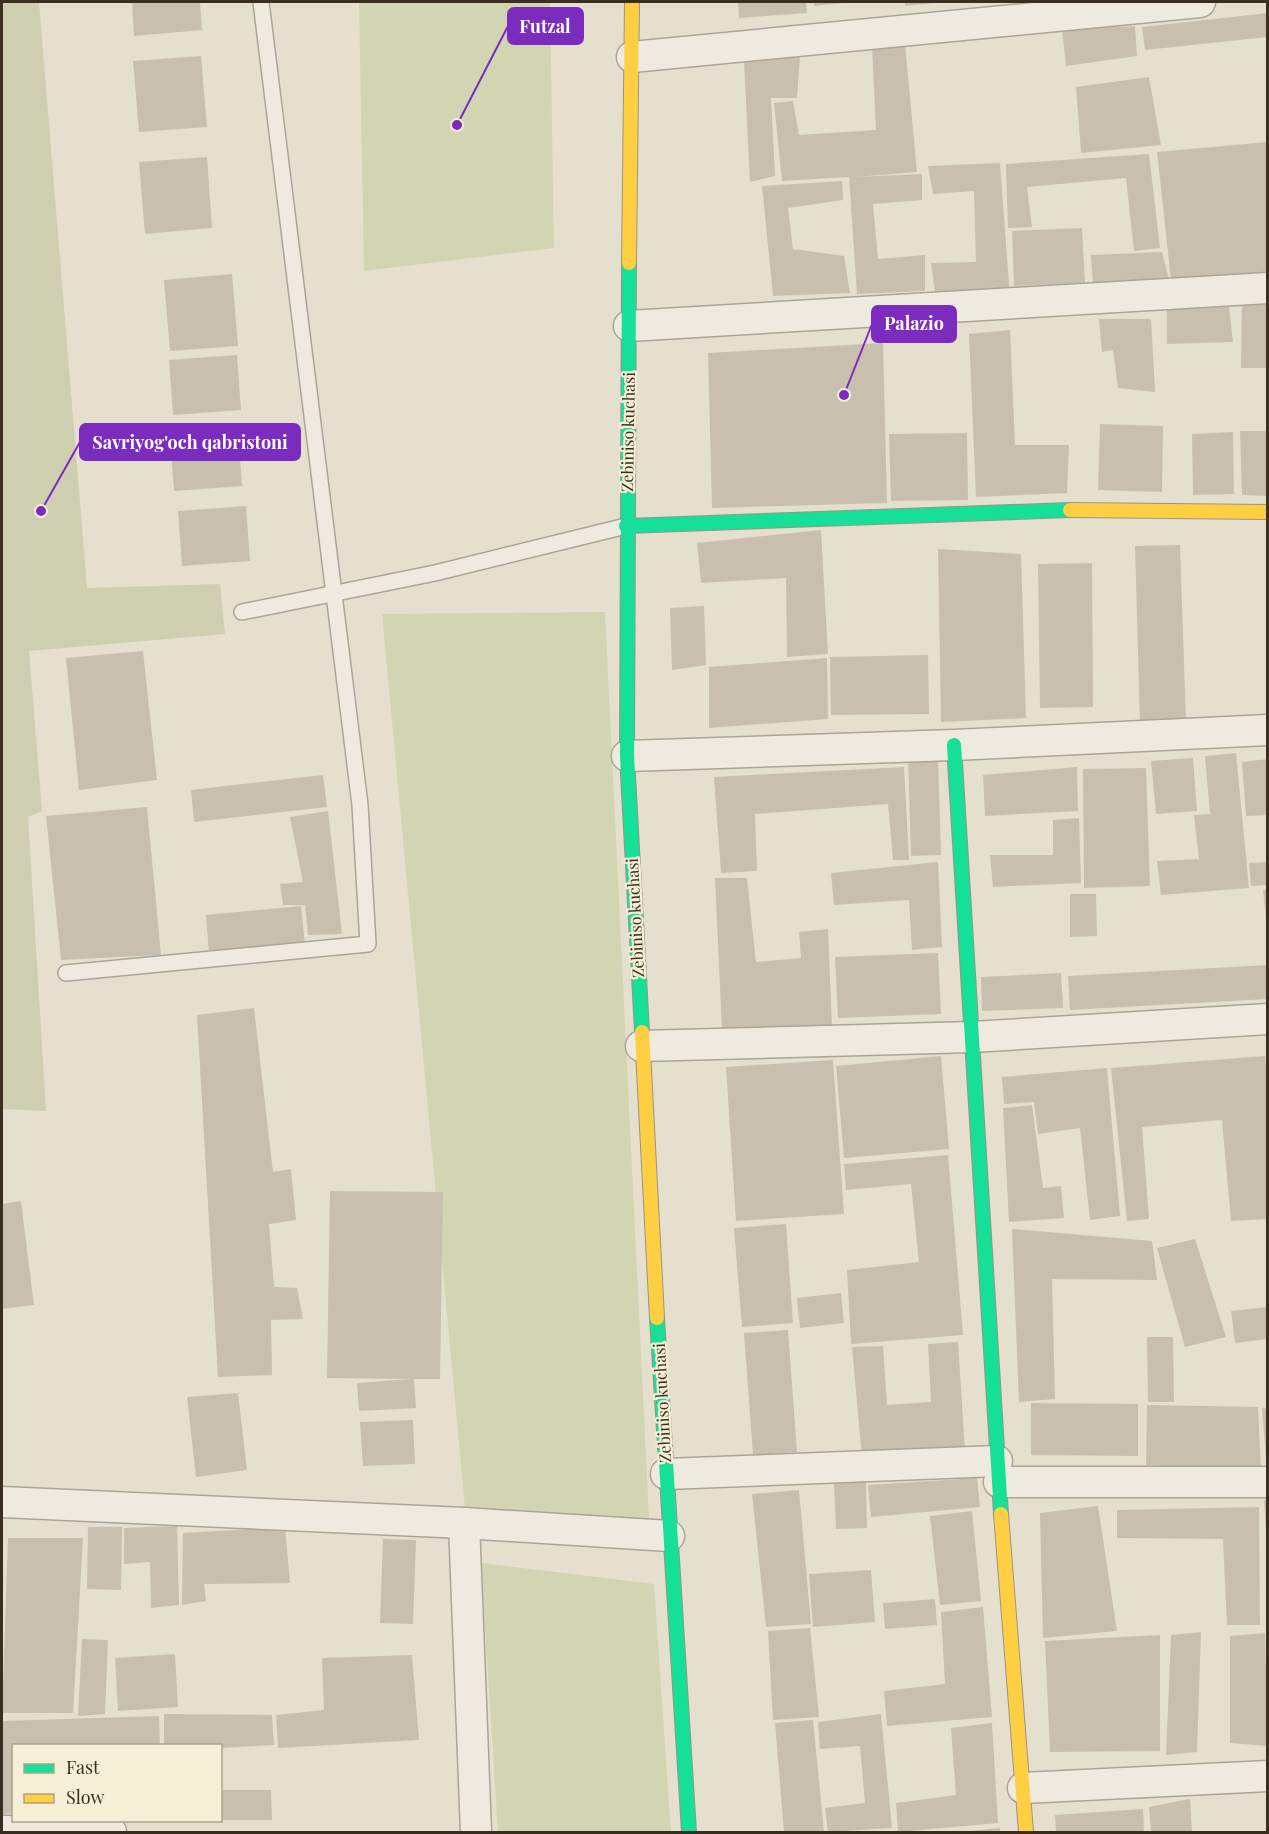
<svg xmlns="http://www.w3.org/2000/svg" width="1269" height="1834" font-family="'Playfair Display',serif">
<style>
.green{fill:#d2d5b1}
.cemetery{fill:#cdcfb0}
.building{fill:#c9bfaf}
.lines{fill:none;stroke-linecap:round;stroke-linejoin:round}
.lane-casing{stroke:#aaa597;stroke-width:18}
.street-casing{stroke:#aaa597;stroke-width:33}
.fast-casing{stroke:#9a9487;stroke-width:16}
.slow-casing{stroke:#9a9487;stroke-width:16}
.lane{stroke:#eeeae0;stroke-width:15}
.street{stroke:#eeeae0;stroke-width:30}
.fast{stroke:#16e098;stroke-width:14}
.slow{stroke:#ffcf43;stroke-width:14}
.labels{text-anchor:middle;stroke-width:4.5;stroke-linejoin:round;paint-order:stroke}
.street-label{font-size:16px;fill:#392e1f;stroke:#f5efd5}
.leader{fill:none;stroke:#7b2cbf;stroke-width:2}
.callout-dot{fill:#7b2cbf;stroke:#f5efd5;stroke-width:2}
.callout{fill:#7b2cbf;stroke:#7b2cbf;stroke-width:2}
.callout-label{font-size:18px;text-anchor:middle;font-weight:bold;fill:#fff}
</style>
<rect width="100%" height="100%" fill="#e5e0ce"/>
<g class="green">
<path d="M359,2H550L554,248L364,271Z"/>
<path d="M605,612L649,1518L483,1512L465,1508L382,614Z"/>
<path d="M481,1563L654,1584L671,1832H498Z"/>
</g>
<path class="cemetery" d="M2,2H39L87,588L220,584L225,634L29,651L42,811L28,817L46,1111L2,1109Z"/>
<g class="building">
<path d="M132,2H200L202,30L134,36Z"/>
<path d="M738,2H806L807,13L739,18Z"/>
<path d="M814,2H843V3L814,6Z"/>
<path d="M905,2H935V3L905,6Z"/>
<path d="M1268,13V37L1145,50L1142,27Z"/>
<path d="M1135,26L1137,56L1066,66L1062,30Z"/>
<path d="M905,44L917,172L855,177L922,174V200L873,204L878,259L925,255V291L857,294L849,177L782,181L774,103L793,101L799,135L876,130L872,47Z"/>
<path d="M201,56L207,127L139,132L133,61Z"/>
<path d="M800,57L797,98H771L775,176L750,182L744,62Z"/>
<path d="M1149,77L1161,145L1081,153L1076,87Z"/>
<path d="M1268,142V273L1171,280L1157,152Z"/>
<path d="M1149,154L1160,248L1134,251L1126,178L1027,187L1032,227L1008,228L1006,164Z"/>
<path d="M207,157L212,228L145,234L139,162Z"/>
<path d="M1000,163L1010,297L936,299L931,263L976,262L974,191L933,194L928,166Z"/>
<path d="M842,181L843,200L788,208L793,249L844,256L850,293L773,296L762,186Z"/>
<path d="M1082,228L1085,283L1014,286L1012,231Z"/>
<path d="M1162,252L1169,279L1093,285L1091,255Z"/>
<path d="M232,274L238,346L170,351L164,280Z"/>
<path d="M1268,298V368H1241L1242,299Z"/>
<path d="M1229,307L1233,342L1167,344V309Z"/>
<path d="M1099,319H1151L1155,392L1118,388L1113,350L1102,352Z"/>
<path d="M1010,330L1015,445H1069L1067,493L976,497L969,334Z"/>
<path d="M883,343L887,503L712,508L708,353Z"/>
<path d="M237,355L241,410L173,415L169,360Z"/>
<path d="M1100,424L1163,426L1162,492L1098,490Z"/>
<path d="M238,431L242,486L174,491L170,437Z"/>
<path d="M1240,431H1268V496L1242,495Z"/>
<path d="M1233,432L1234,494L1193,495L1192,434Z"/>
<path d="M967,433L968,500L891,501L889,434Z"/>
<path d="M246,506L250,561L182,566L178,511Z"/>
<path d="M821,530L828,654L787,657L786,578L701,583L697,543Z"/>
<path d="M1180,545L1186,723L1140,724L1135,546Z"/>
<path d="M938,549L1021,554L1026,718L941,722Z"/>
<path d="M1092,563L1093,707L1040,708L1038,564Z"/>
<path d="M704,606L706,665L672,670L670,608Z"/>
<path d="M143,651L157,780L79,790L66,658Z"/>
<path d="M928,655L929,714L831,715L830,657Z"/>
<path d="M827,658L828,719L709,728V667Z"/>
<path d="M1236,753L1249,888L1161,895L1157,861L1199,859L1194,815L1210,814L1205,756Z"/>
<path d="M938,757L941,855L911,856L908,758Z"/>
<path d="M1193,758L1197,811L1156,814L1151,761Z"/>
<path d="M1268,759V815L1246,816L1242,762Z"/>
<path d="M904,767L909,860H893L888,804L755,814L757,871L721,873L714,777Z"/>
<path d="M1077,767L1078,811L985,816L983,775Z"/>
<path d="M1146,768L1150,886L1084,888L1083,769Z"/>
<path d="M323,775L327,807L194,822L191,790Z"/>
<path d="M147,807L161,955L61,960L46,816Z"/>
<path d="M328,811L342,934L308,935L305,905H283L280,884L303,882L290,817Z"/>
<path d="M1079,818L1081,883L993,887L990,855H1053V820Z"/>
<path d="M938,862L942,947L912,950L909,900L834,905L831,873Z"/>
<path d="M1268,862V885L1251,886L1249,863Z"/>
<path d="M715,878H747L756,962L801,958L799,932L828,929L832,1026L722,1030Z"/>
<path d="M1268,889V920H1266L1263,890Z"/>
<path d="M1070,894H1096L1097,936L1070,937Z"/>
<path d="M301,906L305,945L209,954L206,915Z"/>
<path d="M938,953L941,1014L838,1018L835,957Z"/>
<path d="M1268,965V999L1070,1010L1068,976Z"/>
<path d="M1061,973L1063,1008L982,1011L981,977Z"/>
<path d="M254,1008L273,1172L291,1169L296,1220L269,1224L274,1287L297,1288L303,1319L271,1320L272,1375L218,1377L197,1015Z"/>
<path d="M941,1056L949,1149L844,1158L836,1066Z"/>
<path d="M1265,1056L1268,1081V1219L1231,1221L1222,1120L1142,1127L1149,1219L1127,1221L1111,1068Z"/>
<path d="M833,1060L844,1214L736,1221L726,1067Z"/>
<path d="M1107,1068L1120,1216L1090,1220L1080,1128L1038,1134L1034,1102L1004,1104L1002,1077Z"/>
<path d="M1032,1105L1043,1188L1061,1186L1064,1218L1009,1222L1003,1108Z"/>
<path d="M948,1155L963,1335L851,1344L847,1270L919,1262L911,1184L846,1190L844,1164Z"/>
<path d="M330,1191L443,1192L440,1379H414L416,1408L359,1411L357,1383L410,1379L327,1378Z"/>
<path d="M21,1201L34,1305L2,1309V1204Z"/>
<path d="M786,1224L793,1323L742,1327L734,1228Z"/>
<path d="M1012,1229L1152,1241L1157,1280L1052,1279L1055,1399L1019,1402Z"/>
<path d="M1195,1239L1226,1337L1185,1347L1157,1248Z"/>
<path d="M841,1293L844,1323L800,1328L797,1298Z"/>
<path d="M1268,1307V1339L1235,1343L1231,1311Z"/>
<path d="M788,1330L797,1452L753,1455L744,1333Z"/>
<path d="M1147,1337H1173L1174,1402H1148Z"/>
<path d="M958,1342L965,1451L862,1458L852,1347L883,1346L887,1405L931,1402L928,1344Z"/>
<path d="M238,1393L247,1470L196,1477L187,1397Z"/>
<path d="M1031,1403L1138,1404V1456L1031,1455Z"/>
<path d="M1147,1405L1258,1407L1261,1471L1146,1465Z"/>
<path d="M1262,1408L1268,1409V1459H1266Z"/>
<path d="M413,1420L415,1464L363,1466L360,1422Z"/>
<path d="M977,1478L980,1507L871,1517L868,1485Z"/>
<path d="M866,1482L867,1528L836,1529L834,1483Z"/>
<path d="M799,1490L811,1624L766,1627L752,1494Z"/>
<path d="M1264,1500H1268V1536H1266Z"/>
<path d="M1098,1506L1117,1631L1043,1638L1040,1513Z"/>
<path d="M1259,1507L1260,1625H1227L1223,1539L1117,1538V1510Z"/>
<path d="M972,1511L981,1601L940,1605L930,1516Z"/>
<path d="M177,1526L179,1605L151,1608L150,1562L124,1564V1528Z"/>
<path d="M88,1527H122L121,1590L87,1589Z"/>
<path d="M285,1527L290,1583L204,1584L206,1601L182,1605L183,1533Z"/>
<path d="M8,1538H83L73,1713H2Z"/>
<path d="M383,1539L416,1540L413,1624L380,1623Z"/>
<path d="M871,1570L875,1622L813,1627L809,1574Z"/>
<path d="M935,1599L937,1625L885,1629L883,1603Z"/>
<path d="M983,1607L992,1717L887,1726L884,1691L945,1684L941,1612Z"/>
<path d="M810,1628L819,1717L773,1720L768,1631Z"/>
<path d="M1201,1632L1197,1752L1166,1755L1171,1635Z"/>
<path d="M1265,1633L1268,1746L1230,1743V1636Z"/>
<path d="M1160,1635V1751L1050,1752L1045,1641Z"/>
<path d="M82,1639L108,1640L105,1714L78,1716Z"/>
<path d="M175,1654L178,1707L118,1711L115,1658Z"/>
<path d="M412,1655L419,1740L278,1748L276,1715L324,1710L322,1658Z"/>
<path d="M164,1714L272,1715L274,1745L220,1748V1746H164Z"/>
<path d="M881,1714L892,1828L828,1832L825,1808L865,1803L860,1746L820,1749L818,1722Z"/>
<path d="M159,1716L160,1746H14V1813L2,1814V1721Z"/>
<path d="M813,1720L824,1832H784L775,1723Z"/>
<path d="M992,1723L998,1823L898,1832L896,1803L956,1795L951,1728Z"/>
<path d="M220,1790H271L272,1820H220Z"/>
<path d="M1190,1799L1192,1832H1151L1149,1807Z"/>
<path d="M1143,1809L1144,1832H1056L1055,1815Z"/>
<path d="M1000,1828V1832H970V1831Z"/>
</g>
<g class="lines">
<defs>
<g id="lane">
<path d="M242,612L435,573L626,526"/>
<path d="M66,973L368,944L360,805L261,2"/>
</g>
<g id="street">
<path d="M632,57L1200,2"/>
<path d="M629,326L1268,288"/>
<path d="M627,756L954,745L1268,730"/>
<path d="M641,1046L972,1037L1268,1019"/>
<path d="M666,1474L997,1461"/>
<path d="M999,1482H1268"/>
<path d="M2,1502L464,1523L669,1536"/>
<path d="M464,1523L476,1832"/>
<path d="M1023,1788L1268,1776"/>
<path d="M2,1831L111,1832"/>
</g>
<g id="fast">
<path d="M629,263L627,756L642,1032"/>
<path d="M626,526L1070,510"/>
<path d="M954,745L1001,1514"/>
<path d="M657,1318L689,1832"/>
</g>
<g id="slow">
<path d="M629,263L632,2"/>
<path d="M1070,510L1268,512"/>
<path d="M642,1032L657,1318"/>
<path d="M1001,1514L1026,1832"/>
</g>
</defs>
<use href="#lane" class="lane-casing"/>
<use href="#street" class="street-casing"/>
<use href="#fast" class="fast-casing"/>
<use href="#slow" class="slow-casing"/>
<use href="#lane" class="lane"/>
<use href="#street" class="street"/>
<use href="#fast" class="fast"/>
<use href="#slow" class="slow"/>
</g>
<g class="labels">
<g class="street-label">
<text transform="translate(628 432) rotate(-89)" y="6">Zebiniso kuchasi</text>
<text transform="translate(635 918) rotate(-93)" y="6">Zebiniso kuchasi</text>
<text transform="translate(662 1403) rotate(-93)" y="6">Zebiniso kuchasi</text>
</g>
</g>
<path class="leader" d="M457 125L508 26M844 395L872 324M41 511L80 442"/>
<g class="callout-dot">
<circle cx="457" cy="125" r="6"/>
<circle cx="844" cy="395" r="6"/>
<circle cx="41" cy="511" r="6"/>
</g>
<g class="callout">
<rect x="508" y="8" width="75" height="36" rx="6"/>
<rect x="872" y="306" width="84" height="36" rx="6"/>
<rect x="80" y="424" width="220" height="36" rx="6"/>
</g>
<g class="callout-label">
<text x="545" y="33">Futzal</text>
<text x="914" y="330">Palazio</text>
<text x="190" y="449">Savriyog'och qabristoni</text>
</g>
<rect width="1269" height="1834" fill="none" stroke="#392e1f" stroke-width="6"/>
<rect x="12" y="1744" width="210" height="78" fill="#f5efd5" stroke="#aaa28c" stroke-width="1.5"/>
<rect x="24" y="1764" width="30" height="9" fill="#16e098" stroke="#aaa28c" stroke-width="1.5"/>
<text x="66" y="1774" font-size="18" fill="#392e1f">Fast</text>
<rect x="24" y="1794" width="30" height="9" fill="#ffcf43" stroke="#aaa28c" stroke-width="1.5"/>
<text x="66" y="1804" font-size="18" fill="#392e1f">Slow</text>
</svg>
